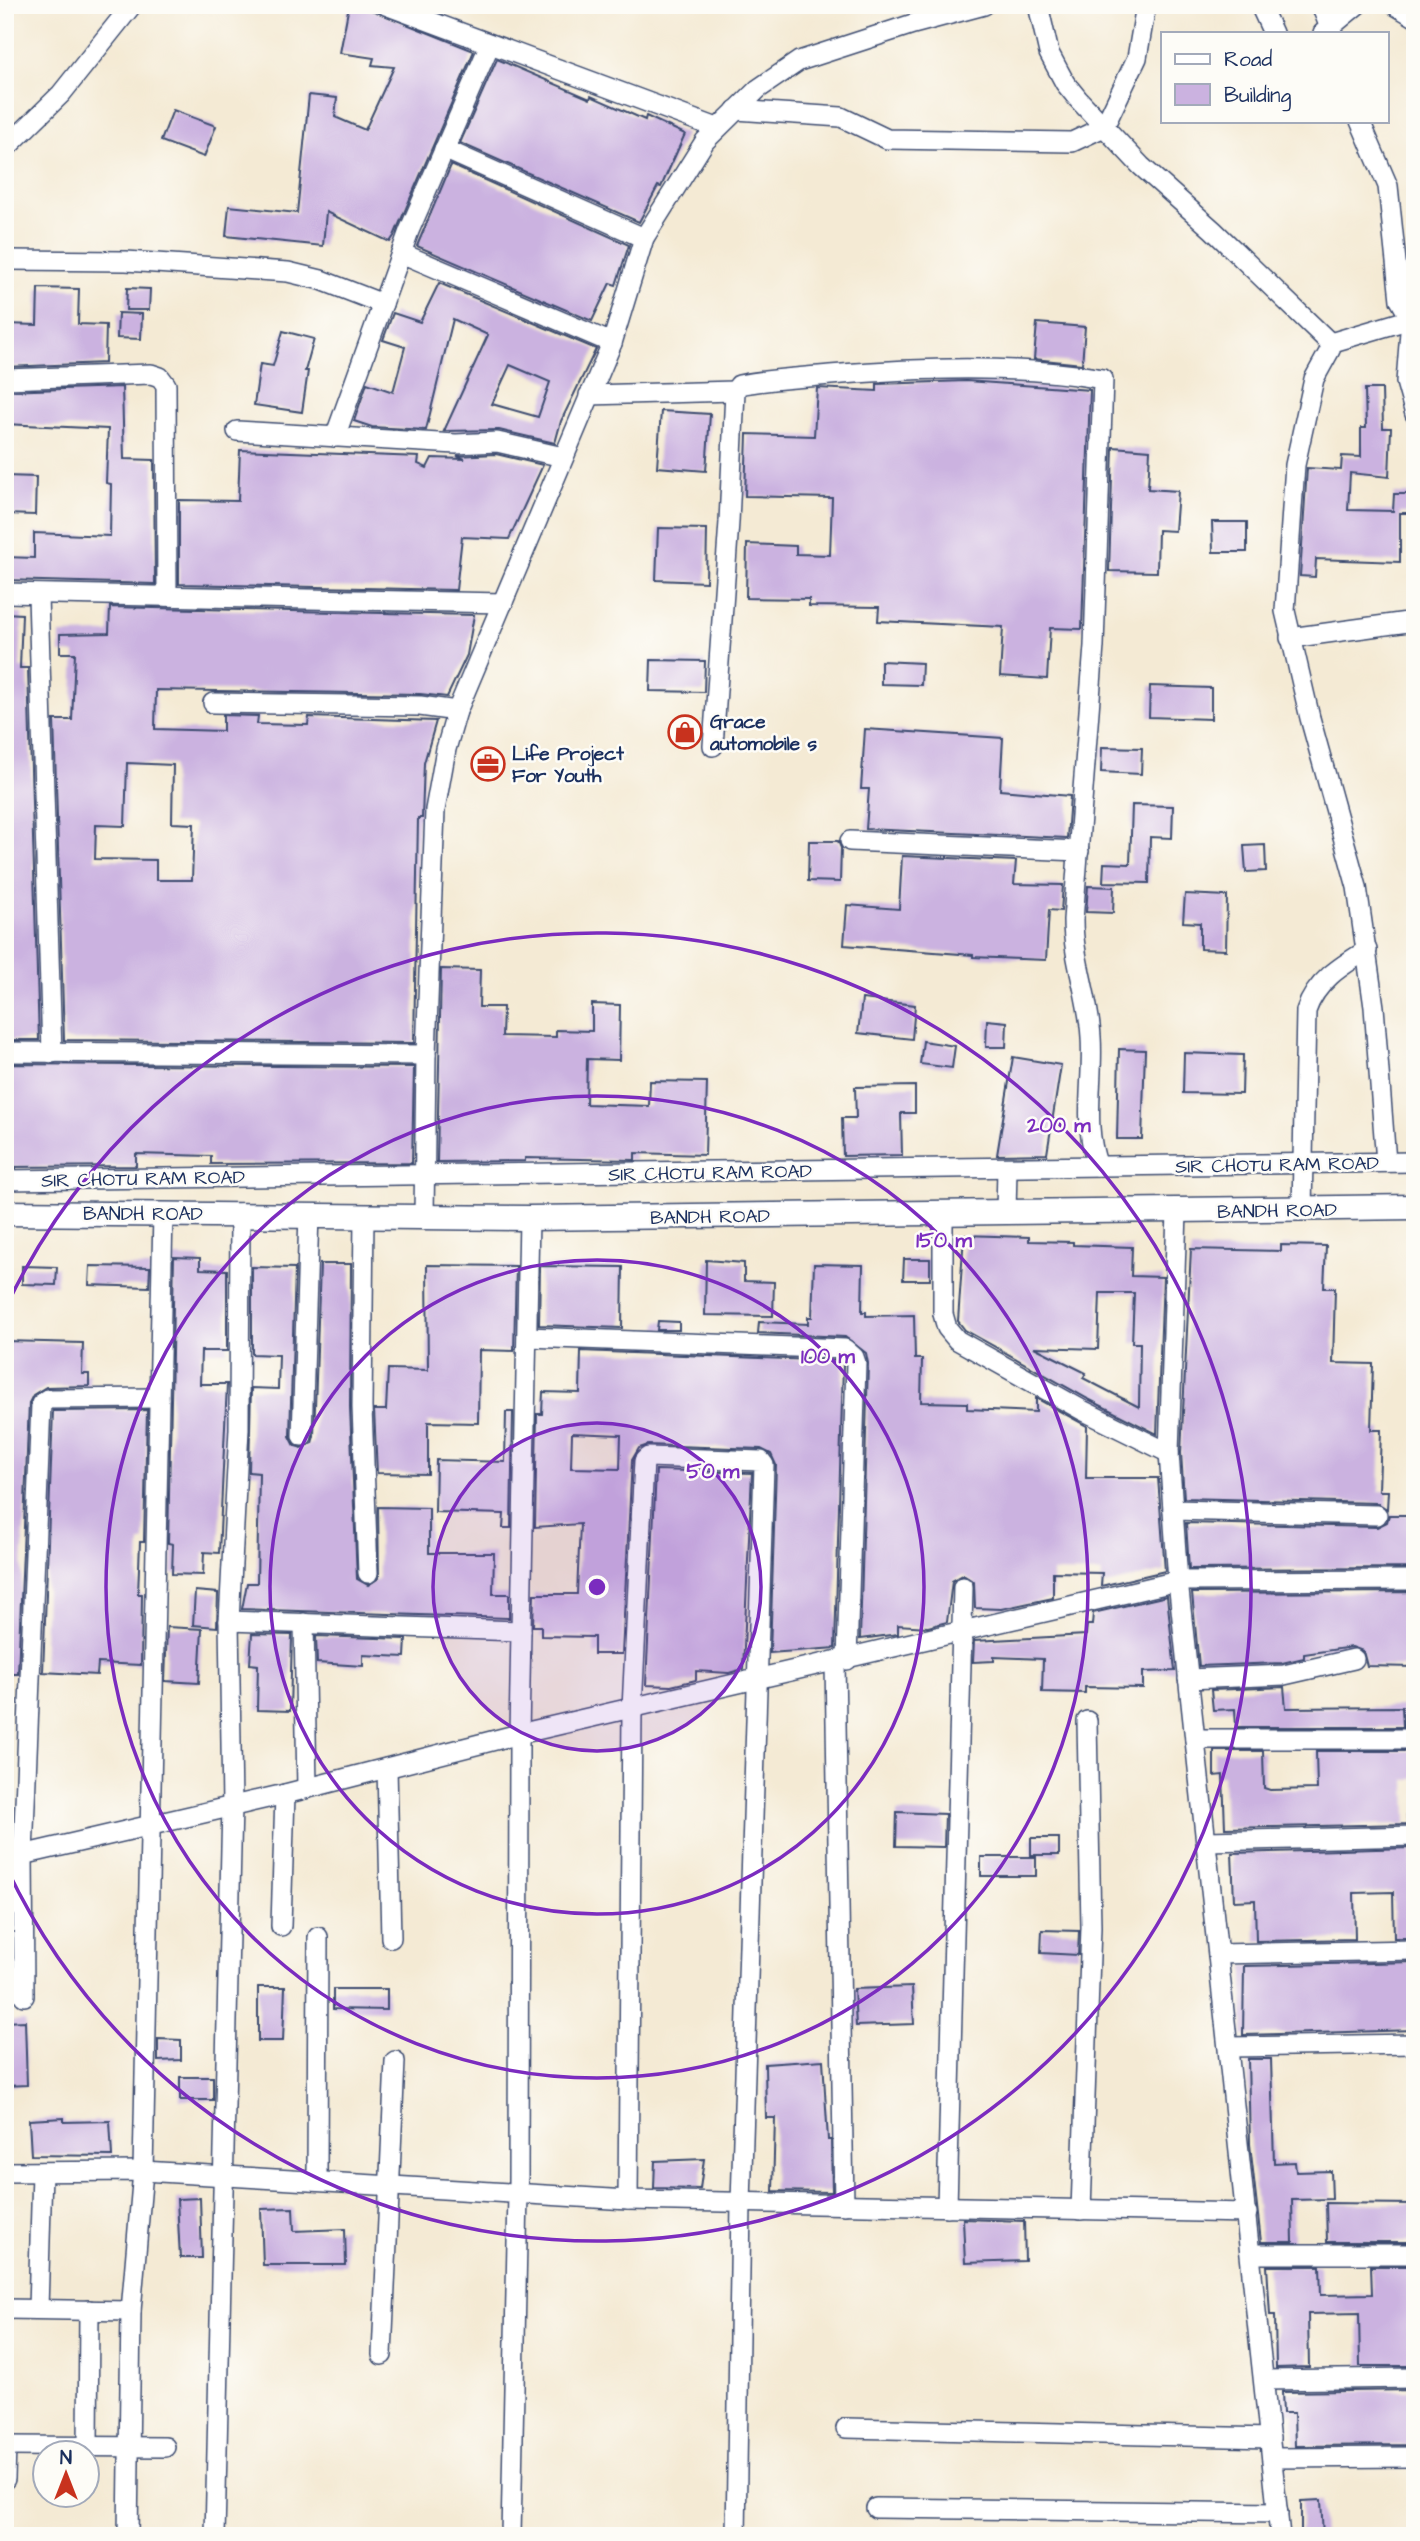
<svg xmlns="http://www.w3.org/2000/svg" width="1420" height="2541" font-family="'Architects Daughter',sans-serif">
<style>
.building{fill:#cbb2e0;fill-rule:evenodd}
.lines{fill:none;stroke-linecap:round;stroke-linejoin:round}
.minor-casing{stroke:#3c4b70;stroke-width:22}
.tertiary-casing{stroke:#3c4b70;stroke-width:27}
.minor{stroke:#fff;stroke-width:19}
.tertiary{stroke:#fff;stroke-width:24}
.ring{fill:none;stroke:#7b2cbf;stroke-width:3.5}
.labels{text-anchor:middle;stroke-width:5;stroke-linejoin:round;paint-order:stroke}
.poi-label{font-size:19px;font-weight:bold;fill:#1b2f5e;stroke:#fdfcf7;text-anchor:start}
.street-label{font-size:19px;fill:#1b2f5e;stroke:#fdfcf7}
.centre{fill:#7b2cbf;stroke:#fdfcf7;stroke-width:3.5}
.ring-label{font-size:21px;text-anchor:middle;font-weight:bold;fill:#7b2cbf;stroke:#fdfcf7;stroke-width:5;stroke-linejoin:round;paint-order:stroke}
</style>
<rect width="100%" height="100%" fill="#fdfcf7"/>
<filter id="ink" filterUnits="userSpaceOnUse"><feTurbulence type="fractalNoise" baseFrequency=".0143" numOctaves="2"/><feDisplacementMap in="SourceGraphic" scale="14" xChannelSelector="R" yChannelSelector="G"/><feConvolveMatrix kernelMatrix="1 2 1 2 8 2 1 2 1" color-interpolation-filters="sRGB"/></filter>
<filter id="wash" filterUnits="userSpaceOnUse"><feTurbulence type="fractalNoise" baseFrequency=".00686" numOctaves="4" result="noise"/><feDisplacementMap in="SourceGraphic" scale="28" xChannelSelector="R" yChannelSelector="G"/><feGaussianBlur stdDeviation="1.57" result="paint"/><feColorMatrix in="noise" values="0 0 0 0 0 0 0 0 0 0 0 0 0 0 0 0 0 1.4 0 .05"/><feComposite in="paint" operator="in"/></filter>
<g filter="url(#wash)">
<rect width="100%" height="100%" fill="#f4ead4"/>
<g id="blocks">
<g class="building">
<path d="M349,5H359L474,51L394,236L390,242L326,212L323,246L226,236L229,206L297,213L309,95L337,98L335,117L365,130L394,67L372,65L374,58L340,53Z"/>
<path d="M497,59L590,99L591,96L645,120L646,116L685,134L661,187L658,186L639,222L460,143Z"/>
<path d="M173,110L216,126L204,157L161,141Z"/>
<path d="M451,165L629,245L616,285L610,283L592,321L417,246Z"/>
<path d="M439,283L596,349L561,421L555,443L499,430L444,431L488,335L453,319L426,430L372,427L354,421L367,383L393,392L405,347L383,340L393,313L420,322ZM510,365L550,382L538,417L492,404Z"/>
<path d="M38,288L79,289L78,324L106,325L105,363L5,367V324L37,325Z"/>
<path d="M127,288L150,289L149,310H126Z"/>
<path d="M118,313L142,314L141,339L117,338Z"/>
<path d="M1037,323L1085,327L1082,364L1034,359Z"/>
<path d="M283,331L314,339L305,371H308L302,412L254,405L260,364L273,366Z"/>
<path d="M966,381L1090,390L1082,629L1050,628L1047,679L1000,676L1003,627L878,621L879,607L809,606V599L746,598L747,544L796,546V554L830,555L832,498L745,496L747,434L814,436L817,388L877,391V384Z"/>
<path d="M122,387L124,459L154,460L155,584L5,580V557L34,558V533L110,536L111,484L106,483L108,429L5,424V391Z"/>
<path d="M1365,389H1382L1383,428H1391L1389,477L1350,473L1348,510L1393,511L1394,494H1415V513H1400V562L1316,559L1315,577L1300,576L1307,468L1341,470L1342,456L1361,457V428H1366Z"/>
<path d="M661,411L710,414L706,471L657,467Z"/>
<path d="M1113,447L1150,450L1148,489L1178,491L1175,531L1158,530L1157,572L1109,571Z"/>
<path d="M240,450L419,457L418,464L427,468L432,458L465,459L457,456L496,454L543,465L509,539L462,537L456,590L179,584V500L238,501Z"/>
<path d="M5,476L36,477L35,515L5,514Z"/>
<path d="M1212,522H1247V552H1213Z"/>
<path d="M658,528L707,529L706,582L656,580Z"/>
<path d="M110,607L474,615L467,655L447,697L420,694L156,690L155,729L223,731V715L258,716L257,724L308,725L309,717L436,721L424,763L422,818H418L414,1043L64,1040L54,720H72L75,653H60V634L109,633ZM127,763L173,765L172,823L194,824L192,880H156V860L95,859L96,825L125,826Z"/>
<path d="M5,613L22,614L20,668H28L39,1040H5Z"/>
<path d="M651,660L705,661L704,692L650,691Z"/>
<path d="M881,661L922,663L921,685L881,684Z"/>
<path d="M1150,686L1211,688V719L1149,717Z"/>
<path d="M865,729L1003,738L1000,790L1070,796L1067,838L866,829L869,789H861Z"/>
<path d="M1102,747L1142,748L1141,774L1101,772Z"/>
<path d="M1132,805L1173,806L1172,838L1150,837L1149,883L1103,882L1104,863L1130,864Z"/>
<path d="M809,841H838L841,848L840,882L808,881Z"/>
<path d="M1265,845L1266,871L1246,872L1244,846Z"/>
<path d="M902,856L1016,861L1014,884L1063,885L1061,911L1049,910L1046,960L973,957V955L844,945L847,905L899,909Z"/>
<path d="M1088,886L1114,887L1113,913L1086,912Z"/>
<path d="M1185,894L1227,896L1226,950L1200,949V923L1183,922Z"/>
<path d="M441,969L480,970L479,1007H503L502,1036L556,1037V1030L592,1031V1004L620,1005L619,1060L587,1059L586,1104L649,1106L650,1081L707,1082L705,1155L635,1153V1160L525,1158V1161L437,1162Z"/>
<path d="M862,999L915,1005L912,1039L858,1033Z"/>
<path d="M987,1020L1007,1022L1006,1047H986Z"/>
<path d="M923,1041L955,1046L952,1068L920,1064Z"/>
<path d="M1119,1049L1145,1050L1142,1139H1117Z"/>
<path d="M1184,1053L1243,1055L1242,1094L1183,1093Z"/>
<path d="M1013,1057L1061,1065L1047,1154L997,1155Z"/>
<path d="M5,1064L414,1067L412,1163L211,1164V1156L136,1154V1166L5,1167Z"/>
<path d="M915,1086V1113H901L902,1155L843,1156L842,1118H856L855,1087Z"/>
<path d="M964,1235L1029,1237V1241L1073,1242V1245L1132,1247L1131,1276L1163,1277L1157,1434L1088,1399L965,1330L958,1321ZM1100,1293H1134L1132,1343H1140L1139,1407L1083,1378L1086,1373L1034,1347L1098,1349Z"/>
<path d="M1281,1245L1326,1246L1324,1288H1335L1333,1363L1373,1364L1371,1430H1381L1379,1491H1388L1387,1509L1377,1503L1184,1498L1181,1453L1191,1249L1281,1251Z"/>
<path d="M174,1257L200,1258V1269L227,1270V1351H201L200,1384H227L219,1553L204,1552L203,1575L172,1574L173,1544L168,1543Z"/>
<path d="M904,1259H930V1280H903Z"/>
<path d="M706,1260L744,1263V1281L774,1282L773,1316L705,1315Z"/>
<path d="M320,1264H351L350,1407L357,1579L368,1585L379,1578L378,1507L429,1508V1553H494L493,1594H509V1618L242,1609L247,1583H257L259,1473L249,1472L251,1388L278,1389L279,1355L252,1354V1267L295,1268L290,1436L295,1446L302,1448L312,1443L314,1436Z"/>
<path d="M814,1264L863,1265L862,1312H866V1316L914,1315L915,1359H922L921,1402L967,1403V1409L1036,1412V1398L1087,1426L1086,1478H1158L1165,1571L1101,1586L1102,1573L1053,1572V1598L1001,1609L975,1608L974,1582L963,1575L952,1581L947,1622L928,1627L898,1625V1634L860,1639L868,1363L866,1353L845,1337L758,1333L759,1322L808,1324V1317H812Z"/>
<path d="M427,1265L516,1266L514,1351L479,1350L478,1423L428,1422V1474L377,1473L374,1410H386L388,1369L428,1370Z"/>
<path d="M22,1266L57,1267L56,1285L22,1284Z"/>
<path d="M90,1266L150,1267L149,1287L89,1285Z"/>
<path d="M540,1266L623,1267L622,1328L539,1325Z"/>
<path d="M658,1321L679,1322V1330H657Z"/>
<path d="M5,1341L83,1343L82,1374H89V1386L46,1387L33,1395L29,1403L18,1674H5Z"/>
<path d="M581,1351L840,1361L843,1364L835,1648L770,1653L776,1465L771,1454L761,1449L648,1445L639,1448L632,1460L622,1654H594V1637L541,1636V1626H533L534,1594H577L580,1524L535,1527L537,1414H542L543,1392L580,1393ZM572,1433L621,1435L620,1469L571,1468Z"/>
<path d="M147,1410L144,1542H140L138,1594H142L141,1665L98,1663L97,1675L43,1672L53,1411Z"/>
<path d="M506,1412H513L511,1528H503L504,1514L435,1512L436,1460L505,1462Z"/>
<path d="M656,1470L752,1473L743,1669L729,1673L696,1671V1680L671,1686L646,1685Z"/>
<path d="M1389,1515H1413L1409,1568L1189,1569L1186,1523L1377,1527L1387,1522Z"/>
<path d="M195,1591L218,1593L217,1627L193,1625Z"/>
<path d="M1415,1592V1667L1367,1666L1363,1651L1352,1647L1304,1654V1658L1282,1663L1199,1666L1192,1593Z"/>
<path d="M1167,1596L1175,1671L1143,1672V1688L1085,1687V1693L1042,1692L1043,1659L994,1657V1661L973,1662L974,1641L1086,1635L1087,1625H1092L1093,1613Z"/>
<path d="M167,1627L202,1629L199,1683L165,1681Z"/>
<path d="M252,1634L292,1635L290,1711L257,1710L258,1665L250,1664Z"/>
<path d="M316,1636L406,1639L405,1657L363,1655V1666L317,1663Z"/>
<path d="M1284,1687L1286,1708L1402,1707L1403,1727H1236L1235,1709L1213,1710L1211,1690Z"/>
<path d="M1214,1751H1263L1264,1788L1270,1790L1317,1789L1316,1751H1415V1777L1406,1780L1407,1824L1225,1828L1223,1775L1214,1776Z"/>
<path d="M897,1812L945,1814L944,1847L896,1846Z"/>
<rect x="1031" y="1838" width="28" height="17"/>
<path d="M1411,1848L1415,1938H1394L1393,1892L1354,1893L1355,1939L1256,1941L1255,1900L1234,1901L1232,1853Z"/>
<rect x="981" y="1857" width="55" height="19"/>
<path d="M1042,1930L1079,1931L1078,1955L1041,1953Z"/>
<path d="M1415,1962V2030L1243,2035L1244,1966Z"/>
<path d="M258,1987H285L283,2041H258Z"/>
<path d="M912,1987L914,2024L856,2026L854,1989Z"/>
<path d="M333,1989H387V2010L333,2009Z"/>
<path d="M25,2021L27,2085L5,2086V2022Z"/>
<path d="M158,2039L181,2040V2060L158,2061Z"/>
<path d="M1248,2059H1271L1274,2163L1295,2162L1296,2172L1331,2171L1332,2199L1292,2200L1293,2242H1261L1250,2144Z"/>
<path d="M823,2060L828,2140H831L832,2192L773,2191L775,2118H766L765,2064Z"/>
<rect x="180" y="2077" width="33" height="23"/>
<path d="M64,2118V2122L110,2121L112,2156L31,2155L29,2120Z"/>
<path d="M704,2159L700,2189L654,2188L655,2161Z"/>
<path d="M200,2198L202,2258H180L177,2199Z"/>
<path d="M1326,2203L1415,2204V2242H1327Z"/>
<path d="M293,2208L294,2231L345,2229L346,2265H263L261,2209Z"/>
<path d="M963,2219L1024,2221L1025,2261L965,2263Z"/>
<path d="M1267,2266H1320L1321,2295L1372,2294L1371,2266H1415V2366H1360L1359,2313L1308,2314L1309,2367L1276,2368L1275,2315H1270Z"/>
<path d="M1415,2390V2445L1295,2446L1294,2413H1283L1282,2392Z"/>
<path d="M1321,2500L1323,2536H1301V2501Z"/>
</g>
</g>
</g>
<g filter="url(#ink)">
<use href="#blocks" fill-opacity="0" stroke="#3c4b70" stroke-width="2"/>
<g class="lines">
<defs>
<g id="minor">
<path d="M386,5L717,128"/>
<path d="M1038,5L1049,53L1065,83L1078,99L1141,166L1213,230L1330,343"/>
<path d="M1260,5L1273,33"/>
<path d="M1321,5L1332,33"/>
<path d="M1395,5L1415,17"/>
<path d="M1323,33L1357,5"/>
<path d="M736,110L841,117L887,139L1072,142L1104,127L1137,58L1146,5"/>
<path d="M1360,121L1388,186L1400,300L1411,319L1406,382L1415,414"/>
<path d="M5,149L61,94L132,5"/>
<path d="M444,149L644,238"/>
<path d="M401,253L612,343"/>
<path d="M5,260L126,261L288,272L321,280L383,304"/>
<path d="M1330,343V350L1314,379L1295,465L1285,611L1310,718L1357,887L1374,1007L1386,1162"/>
<path d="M1330,343L1411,319"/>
<path d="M5,379L151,374L160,377L166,385L167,596"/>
<path d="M589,395L735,391"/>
<path d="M237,431L456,444L497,442L563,457"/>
<path d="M335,437L409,231L490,44"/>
<path d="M5,593L503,603"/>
<path d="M38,596L52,1053"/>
<path d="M1290,638L1415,621"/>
<path d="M213,703L420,706L457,711"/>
<path d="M713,746L729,522L735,391L739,385C768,379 800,378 830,375C917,368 1016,364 1103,379L1094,646L1073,920C1073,960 1089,997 1091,1037C1094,1081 1082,1124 1098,1166"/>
<path d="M850,841L1079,851"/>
<path d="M5,1052L426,1055"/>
<path d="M5,1180L1415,1162"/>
<path d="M1302,1209L1306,1011C1316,981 1341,966 1367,950"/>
<path d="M1177,1212L1169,1453L1178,1581L1280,2536"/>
<path d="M1006,1213L1007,1168"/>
<path d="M943,1214V1314L947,1328L957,1340L1082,1410L1169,1453"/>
<path d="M364,1215L362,1407L368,1573"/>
<path d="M424,1216L426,1055L435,810L446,749L457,711L612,343L644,238L705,141L758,89L799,61L913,24L984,5"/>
<path d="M528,1337L845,1349L854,1357L856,1363L847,1660"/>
<path d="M302,1436L309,1214"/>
<path d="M1173,1510L1377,1515"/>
<path d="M229,1621L521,1631"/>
<path d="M304,1623L307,1788"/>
<path d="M835,1663L844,2205"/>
<path d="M1188,1679L1284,1675L1354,1659"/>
<path d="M1195,1739H1415"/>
<path d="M387,1768L391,1938"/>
<path d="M1207,1841L1415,1836"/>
<path d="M5,1859L285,1794L519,1734L1178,1581L1415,1580"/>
<path d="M281,1926L285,1794"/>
<path d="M1219,1954L1415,1950"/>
<path d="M24,1996L23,1854L41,1404L47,1399L159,1398"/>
<path d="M1229,2047L1415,2044"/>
<path d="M5,2172L143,2171L628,2200L1247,2213"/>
<path d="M317,2181L318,1937"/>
<path d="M628,2200L632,1709L644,1461L648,1457L761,1461L764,1465L741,2203L736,2536"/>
<path d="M947,2207L963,1587"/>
<path d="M1081,2210L1091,1927L1087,1721"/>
<path d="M1251,2254H1415"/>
<path d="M5,2309L131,2311"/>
<path d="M38,2309L42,2172"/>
<path d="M382,2355L395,2061"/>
<path d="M1264,2380L1415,2378"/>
<path d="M846,2428L1270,2438"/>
<path d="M5,2446L165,2447"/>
<path d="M88,2446L89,2310"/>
<path d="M1272,2458L1415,2457"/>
<path d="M5,2479L6,2446"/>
<path d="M876,2508L1278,2513"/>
<path d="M128,2536L131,2311L143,2171L163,1213"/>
<path d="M215,2536L232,1805L229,1621L239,1429L240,1213"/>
<path d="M511,2536L518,2193L519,1734L529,1218"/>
</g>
<path id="tertiary" d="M5,1213L529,1218L1415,1207"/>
</defs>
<use href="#minor" class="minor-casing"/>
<use href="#tertiary" class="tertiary-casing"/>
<use href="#minor" class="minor"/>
<use href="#tertiary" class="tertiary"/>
</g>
</g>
<circle cx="597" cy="1587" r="164" fill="#7b2cbf" fill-opacity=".12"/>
<g class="ring">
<circle cx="597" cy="1587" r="164"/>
<circle cx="597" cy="1587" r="327"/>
<circle cx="597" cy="1587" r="491"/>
<path d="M7 1305A654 654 0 1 1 7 1869"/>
</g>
<defs>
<symbol id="shop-ring" viewBox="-11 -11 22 22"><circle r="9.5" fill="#fdfcf7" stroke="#c8321e" stroke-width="1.5"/><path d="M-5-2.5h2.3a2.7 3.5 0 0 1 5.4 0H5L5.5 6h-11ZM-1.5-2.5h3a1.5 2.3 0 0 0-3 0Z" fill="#c8321e"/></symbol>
<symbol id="office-ring" viewBox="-11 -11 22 22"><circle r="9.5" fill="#fdfcf7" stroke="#c8321e" stroke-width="1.5"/><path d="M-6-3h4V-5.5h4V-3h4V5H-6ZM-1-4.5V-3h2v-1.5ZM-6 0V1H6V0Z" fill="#c8321e"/></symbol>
</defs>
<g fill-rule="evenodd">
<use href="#shop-ring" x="666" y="713" width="38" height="38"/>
<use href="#office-ring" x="469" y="745" width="38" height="38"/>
</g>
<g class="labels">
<g class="poi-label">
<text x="710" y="728">Grace<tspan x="710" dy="22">automobile s</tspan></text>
<text x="512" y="760">Life Project<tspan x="512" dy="22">For Youth</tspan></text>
</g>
<g class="street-label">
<text transform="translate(1277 1164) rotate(-1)" y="7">SIR CHOTU RAM ROAD</text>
<text transform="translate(710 1172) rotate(-1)" y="7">SIR CHOTU RAM ROAD</text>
<text transform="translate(143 1178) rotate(-1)" y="7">SIR CHOTU RAM ROAD</text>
<text transform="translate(1277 1210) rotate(-1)" y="7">BANDH ROAD</text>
<text x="143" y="1220">BANDH ROAD</text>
<text transform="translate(710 1216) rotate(-1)" y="7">BANDH ROAD</text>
</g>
</g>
<circle cx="597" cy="1587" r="10" class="centre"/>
<g class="ring-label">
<text x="1059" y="1132">200 m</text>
<text x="944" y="1247">150 m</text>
<text x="828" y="1363">100 m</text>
<text x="713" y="1478">50 m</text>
</g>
<rect width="1420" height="2541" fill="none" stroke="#fdfcf7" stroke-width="28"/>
<rect x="1161" y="32" width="228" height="91" fill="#fdfcf7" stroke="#a3aaba" stroke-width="2"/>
<rect x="1175" y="54" width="35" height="10" fill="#ffffff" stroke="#a3aaba" stroke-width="2"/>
<text x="1224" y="66" font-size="21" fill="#1b2f5e">Road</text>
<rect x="1175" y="84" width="35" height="21" fill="#cbb2e0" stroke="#a3aaba" stroke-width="2"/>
<text x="1224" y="102" font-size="21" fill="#1b2f5e">Building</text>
<g transform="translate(66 2474)"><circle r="33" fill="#fdfcf7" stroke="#a3aaba" stroke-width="2"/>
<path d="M0-5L12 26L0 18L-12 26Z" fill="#c8321e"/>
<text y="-10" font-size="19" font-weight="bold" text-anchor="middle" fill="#1b2f5e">N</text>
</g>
</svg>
